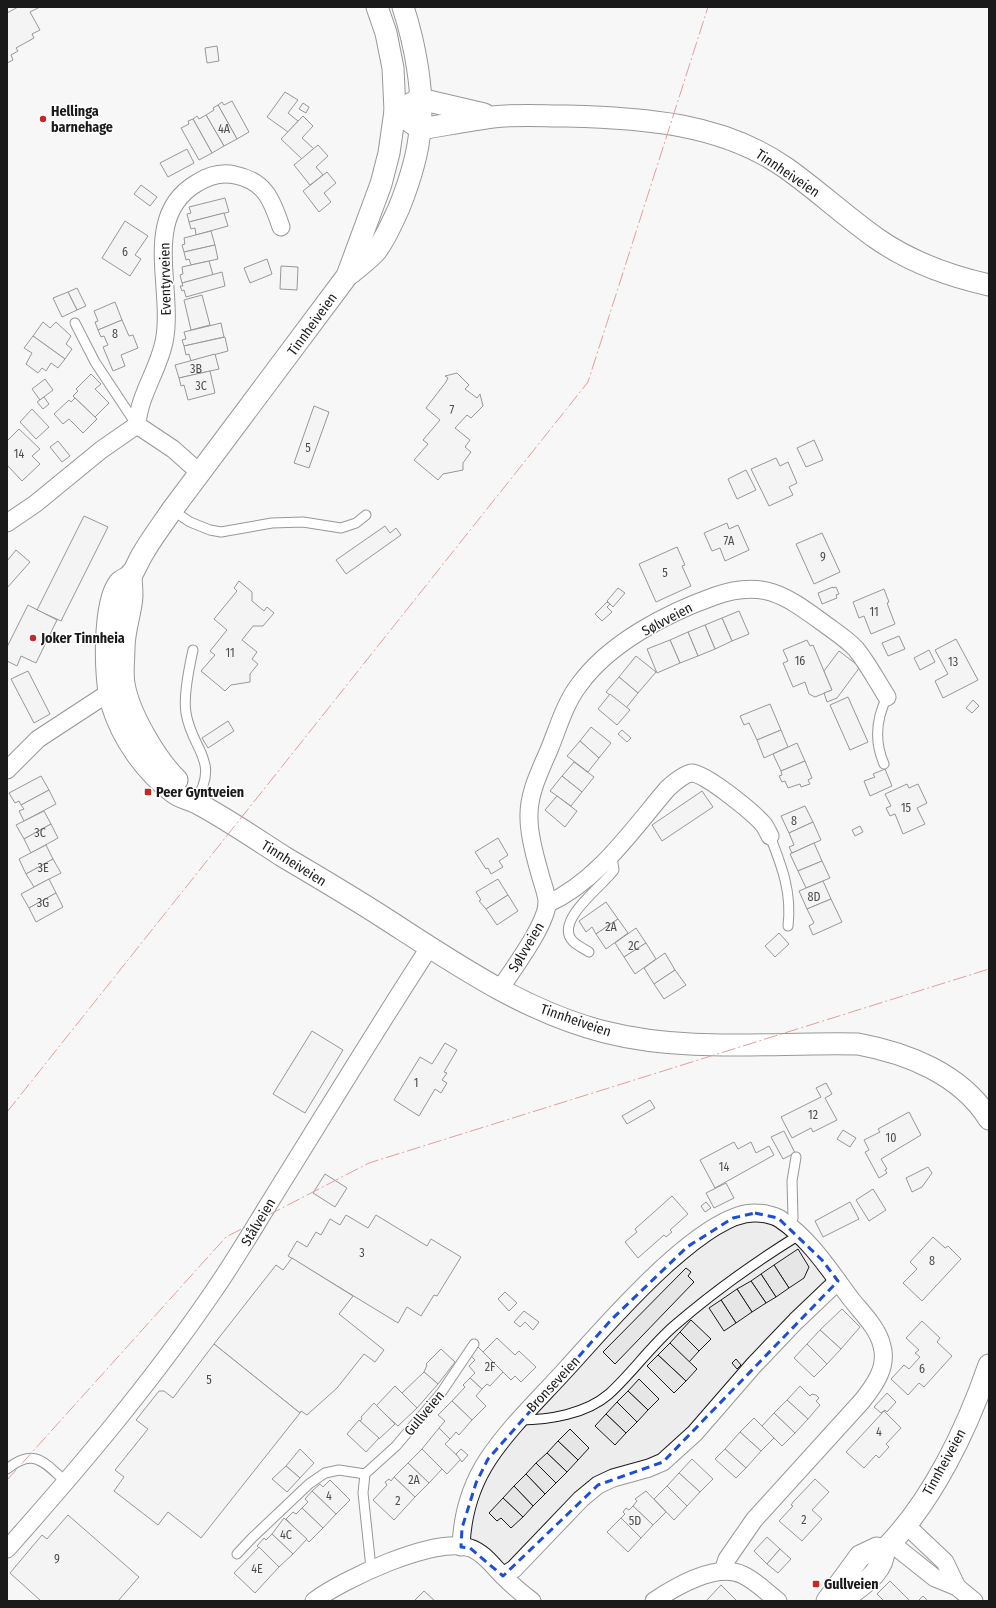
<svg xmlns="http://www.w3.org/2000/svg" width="996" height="1608" font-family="'Fira Sans Condensed',sans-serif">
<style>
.built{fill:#ededed;stroke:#6a6a6a}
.building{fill:#e6e6e6;stroke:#1a1a1a}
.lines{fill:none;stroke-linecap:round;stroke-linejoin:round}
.service-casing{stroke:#1a1a1a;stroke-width:11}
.minor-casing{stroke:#1a1a1a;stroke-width:19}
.tertiary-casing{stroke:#1a1a1a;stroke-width:23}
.service{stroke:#fff;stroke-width:9}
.minor{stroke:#fff;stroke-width:17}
.tertiary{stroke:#fff;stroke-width:21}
.power{stroke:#c62828;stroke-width:1;stroke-dasharray:14 3 2 3;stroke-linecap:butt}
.marked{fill:none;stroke:#1d4ed8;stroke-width:3;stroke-dasharray:8 5;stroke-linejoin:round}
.poi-dot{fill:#c62828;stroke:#fff;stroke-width:1.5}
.labels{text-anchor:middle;stroke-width:3;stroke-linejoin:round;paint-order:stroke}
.number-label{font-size:12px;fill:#4d4d4d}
.poi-label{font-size:14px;font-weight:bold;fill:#1a1a1a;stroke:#fff;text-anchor:start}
.street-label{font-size:14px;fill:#1a1a1a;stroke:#fff}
</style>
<rect width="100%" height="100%" fill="#fff"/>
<rect class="built" x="7" y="7" width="982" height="1594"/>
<g class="building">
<path d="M18,7H40L30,12L40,30L32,34L34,38L16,48L18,51L11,55L13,60L7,63V13Z"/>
<path d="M217,46L219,61L207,63L205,48Z"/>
<path d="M285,92L298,100L288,113L298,121L288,132L267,117Z"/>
<path d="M232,101L249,132L237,139L218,105L222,102L224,105Z"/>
<path d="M303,103L309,107L306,113L299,109Z"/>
<path d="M218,105L237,139L224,146L206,115L214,110L213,108Z"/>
<path d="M206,115L224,146L212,153L193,119L197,116L199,119Z"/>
<path d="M303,116L313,126L302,138L314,149L302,159L281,139Z"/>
<path d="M193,119L212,153L199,160L181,128L189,124L188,121Z"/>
<path d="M318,145L328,156L316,167L323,175L310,185L294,165Z"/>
<path d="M187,149L194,163L168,177L160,163Z"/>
<path d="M327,172L336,183L324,193L331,202L319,212L303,191Z"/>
<path d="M141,185L157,197L150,206L134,194Z"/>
<path d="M225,198L229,212L189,222L187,214L191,213L189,207Z"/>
<path d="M224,213L228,226L196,235L195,228L191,229L189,222Z"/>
<path d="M125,221L148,236L135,255L141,259L130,276L102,258Z"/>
<path d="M211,231L215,245L184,252L182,245L185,244L184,238Z"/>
<path d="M215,245L218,259L191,265L189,259L186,260L184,252Z"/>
<path d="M267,259L272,274L250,283L244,268Z"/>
<path d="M209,261L213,275L182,283L180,275L183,274L182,267Z"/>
<path d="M281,266L298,267L297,290L280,289Z"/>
<path d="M222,272L225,286L186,297L184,290L182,291L180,286H183L182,283Z"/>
<path d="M77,288L86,306L77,310L68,292Z"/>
<path d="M68,292L77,310L62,317L53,298Z"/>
<path d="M202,295L210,325L191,330L184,300Z"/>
<path d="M115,302L122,320L98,330L95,322L98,321L94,311Z"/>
<path d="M122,320L129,336L133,335L138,348L121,355L125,366L113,371L103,347L108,345L104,336L101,337L98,330Z"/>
<path d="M43,322L50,328L56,322L71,336L66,344L72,349L65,359L33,336Z"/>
<path d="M221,323L224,337L184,346L182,340L186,339L184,332Z"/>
<path d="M33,336L65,359L58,368L51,363L46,371L42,368L38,373L26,364L32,353L24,348Z"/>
<path d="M225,337L228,351L191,361L189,354L186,355L184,346Z"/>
<path d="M215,354L219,369L179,378L175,365Z"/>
<path d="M210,371L215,393L188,400L184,385L181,386L179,378Z"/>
<path d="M457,373L469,385L465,389L477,398L480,394L483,406L471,418L467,415L455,428L470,440L465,447L471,452L463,463V470L443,474L438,480L414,460L428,444L423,440L440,420L426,408L446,382L448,378L445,376Z"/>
<path d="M91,374L101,384L95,389L109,403L95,417L73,396L78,391L76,389Z"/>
<path d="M45,379L53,390L40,400L32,389Z"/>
<path d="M44,397L49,404L43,409L37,402Z"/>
<path d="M75,398L97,419L83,433L69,419L63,424L54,414L69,400L71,402Z"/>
<path d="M314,406L329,412L309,468L294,463Z"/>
<path d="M32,409L49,427L36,439L20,422Z"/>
<path d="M19,429L40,449L32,456L40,464L22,481L7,465V441Z"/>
<path d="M814,440L823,460L806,467L797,448Z"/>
<path d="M58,441L70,456L62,462L50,447Z"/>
<path d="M776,458L780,466L788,462L797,483L789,487L793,495L769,506L751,469Z"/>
<path d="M746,470L756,490L737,499L728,479Z"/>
<path d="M84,516L108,527L61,621L37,610Z"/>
<path d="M727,523L729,529L738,525L749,550L725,561L720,548L712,551L704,533Z"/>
<path d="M385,526L390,533L396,528L401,535L346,574L336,560Z"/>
<path d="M822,533L840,572L814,584L796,544Z"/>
<path d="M677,547L685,565L682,566L691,586L656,602L639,564Z"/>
<path d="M16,550L30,562L7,588V561Z"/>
<path d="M239,581L252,592V601L264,611L267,607L274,613L263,626H253L242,640L257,652L252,659L258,664L250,674V682L231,685L225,691L201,671L215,655L210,651L227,630L214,619L237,591L234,588Z"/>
<path d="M833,587V588L836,587L839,594L836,595L837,598L822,604L818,593Z"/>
<path d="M618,588L625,593L613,607L607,601Z"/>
<path d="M884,589L889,602L887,603L895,624L871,634L864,616L859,618L853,602Z"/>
<path d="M607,602L610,604L607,607L612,612L602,621L595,614Z"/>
<path d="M28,605L57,620L36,663L21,656L17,666L7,661V647Z"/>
<path d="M739,611L749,634L732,641L722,618Z"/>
<path d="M722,618L732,641L715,649L705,625Z"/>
<path d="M705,625L715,649L698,656L688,632Z"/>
<path d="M688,632L698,656L680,663L670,640Z"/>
<path d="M899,636L905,649L888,656L882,643Z"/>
<path d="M956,639L978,680L943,698L935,681L948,674L935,650Z"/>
<path d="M670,640L680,663L657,673L647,649Z"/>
<path d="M807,640L810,646L813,645L832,690L815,697L809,694L805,682L793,687L783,663L788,661L783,650Z"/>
<path d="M929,650L935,662L920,670L914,658Z"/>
<path d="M839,651L860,667L837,698L827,702L824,693L832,690L824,671Z"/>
<path d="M636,656L656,672L638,693L619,677Z"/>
<path d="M28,671L50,714L34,723L11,679Z"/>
<path d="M619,677L638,693L626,708L606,692Z"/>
<path d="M610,694L630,710L617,725L598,709Z"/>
<path d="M848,697L868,742L850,750L830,705Z"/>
<path d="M973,700L979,706L972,713L966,708Z"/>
<path d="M770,704L781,730L757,740L749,723L744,725L740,716Z"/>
<path d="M228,721L234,731L208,748L202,738Z"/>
<path d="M591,727L611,743L599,758L580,741Z"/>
<path d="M622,730L631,738L627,742L618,734Z"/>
<path d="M781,730L788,747L764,758L757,740Z"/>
<path d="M580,741L599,758L588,772L567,756Z"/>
<path d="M797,743L805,761L781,771L773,754Z"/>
<path d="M805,761L812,778L808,780L810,784L801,787L800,784L788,788L785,781L782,782L779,776L782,775L781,771Z"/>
<path d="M574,762L594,777L582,792L562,776Z"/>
<path d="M885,769L892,786L870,796L864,781L875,777L873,774Z"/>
<path d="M41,776L49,790L21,805L19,801L15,803L9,793Z"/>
<path d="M562,776L582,792L571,806L550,791Z"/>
<path d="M907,784L909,788L918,784L927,803L917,808L925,824L903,834L895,814L890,816L886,808L891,806L885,794Z"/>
<path d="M49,790L56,804L24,821L19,811L24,809L21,805Z"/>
<path d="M702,791L713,807L662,841L652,825Z"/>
<path d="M557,796L577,811L565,827L545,810Z"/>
<path d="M805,806L813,822L789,833L781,816Z"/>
<path d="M44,811L51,824L24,839L16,825Z"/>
<path d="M813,822L821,840L792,853L789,847L794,845L789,833Z"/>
<path d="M51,824L58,838L31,853L24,839Z"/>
<path d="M860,826L863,832L855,836L852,830Z"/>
<path d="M498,838L508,855L499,861L503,867L491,874L488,868L486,869L475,852Z"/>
<path d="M814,843L822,861L798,871L790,854Z"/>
<path d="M46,845L53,859L26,874L19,859Z"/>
<path d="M53,859L61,873L34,887L26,874Z"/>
<path d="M822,861L830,878L806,888L798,871Z"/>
<path d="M49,879L56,893L29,908L21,894Z"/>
<path d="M498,879L508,895L486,909L479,901L481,900L476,892Z"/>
<path d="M823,881L831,899L807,909L799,891Z"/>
<path d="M56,893L63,907L36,922L29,908Z"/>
<path d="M508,895L518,911L497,925L486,909Z"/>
<path d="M831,899L842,922L813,935L809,926L814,923L807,909Z"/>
<path d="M606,902L618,919L596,934L592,927L586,932L579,921Z"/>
<path d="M618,919L628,933L606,949L596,934Z"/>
<path d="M636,928L646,943L624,957L615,943Z"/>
<path d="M779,933L789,944L775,957L765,946Z"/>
<path d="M646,943L656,959L635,974L624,957Z"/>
<path d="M665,953L675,970L654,984L644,968Z"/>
<path d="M675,970L686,985L664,999L654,984Z"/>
<path d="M312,1031L343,1050L305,1113L273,1094Z"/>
<path d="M445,1043L457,1050L444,1072L447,1073L442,1080L447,1083L441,1093L435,1089L419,1116L394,1100L420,1057L432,1064Z"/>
<path d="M826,1083L832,1094L825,1098L837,1120L813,1132L811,1128L792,1138L781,1117L821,1097L816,1088Z"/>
<path d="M650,1100L655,1108L627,1124L622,1116Z"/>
<path d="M909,1112L921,1135L881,1159L887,1169L885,1170L887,1173L879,1178L865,1152L869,1150L864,1140L880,1132L878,1129Z"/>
<path d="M843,1130L856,1138L850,1147L837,1139Z"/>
<path d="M784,1131L795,1153L783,1159L771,1137Z"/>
<path d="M734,1142L738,1149L751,1142L756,1153L769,1146L774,1155L715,1188L700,1160Z"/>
<path d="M928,1167L932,1173L922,1187L912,1192L906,1178Z"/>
<path d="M325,1174L347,1188L335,1207L313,1193Z"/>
<path d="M726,1183L734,1198L714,1208L706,1193Z"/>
<path d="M873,1189L886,1210L869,1221L856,1200Z"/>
<path d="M672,1196L688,1214L670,1230L672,1232L666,1237L664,1235L638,1258L625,1242L637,1232L635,1229Z"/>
<path d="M706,1202L711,1208L705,1212L701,1206Z"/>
<path d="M850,1202L859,1219L823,1237L815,1221Z"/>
<path d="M346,1215L368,1228L376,1215L427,1246L431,1239L461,1257L437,1296L434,1295L421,1316L407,1307L398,1323L288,1256L297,1241L307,1247L316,1232L321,1235L330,1219L340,1225Z"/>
<path d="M933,1237L945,1248L948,1246L961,1259L922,1301L903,1283L917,1269L910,1262Z"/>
<path d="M798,1249L809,1267L804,1278L789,1288L774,1265Z"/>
<path d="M292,1258L353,1296L339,1314L384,1350L375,1362L364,1354L337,1388L307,1415L301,1411L300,1413L214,1344L276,1265L283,1270Z"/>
<path d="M774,1265L789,1288L776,1297L761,1274Z"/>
<path d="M686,1268L691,1272L688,1276L694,1282L615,1364L603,1352Z"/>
<path d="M761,1274L776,1297L766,1303L751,1281Z"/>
<path d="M751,1281L766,1303L752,1312L737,1289Z"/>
<path d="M737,1289L752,1312L736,1323L721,1300Z"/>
<path d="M505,1292L517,1303L509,1311L498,1299Z"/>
<path d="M721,1300L736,1323L724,1331L709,1308Z"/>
<path d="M842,1309L860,1327L841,1349L820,1330Z"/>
<path d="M524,1311L539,1322L533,1330L525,1322L520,1327L514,1322Z"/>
<path d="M691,1320L711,1339L699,1351L680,1332Z"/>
<path d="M922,1321L940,1338L937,1342L952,1356L924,1387L919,1383L908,1395L891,1379L904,1365L909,1369L920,1357L915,1353L919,1350L906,1338Z"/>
<path d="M820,1330L841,1349L827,1364L807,1344Z"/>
<path d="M680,1332L699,1351L689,1362L670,1343Z"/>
<path d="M497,1338L515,1355L519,1351L536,1367L521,1382L515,1376L511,1380L483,1352Z"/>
<path d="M670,1343L697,1369L686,1381L658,1355Z"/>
<path d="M214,1344L300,1413L201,1538L168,1512L158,1525L114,1491L124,1477L115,1470L148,1429L136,1420L159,1391H164L173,1398Z"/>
<path d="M807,1344L827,1364L814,1377L794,1358Z"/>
<path d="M477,1346L503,1372L490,1386L487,1384L482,1389L470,1378L475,1373L469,1366L475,1360L469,1354Z"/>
<path d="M441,1349L455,1362L438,1384L424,1372L427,1365L426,1364Z"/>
<path d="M658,1355L686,1381L674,1393L647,1366Z"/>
<path d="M736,1359L741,1365L737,1369L732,1363Z"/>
<path d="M424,1372L438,1384L417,1408L402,1393Z"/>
<path d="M470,1378L482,1389L476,1396L486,1406L472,1420L452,1401L465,1387L463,1385Z"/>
<path d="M639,1379L659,1399L648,1410L628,1391Z"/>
<path d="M395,1386L417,1408L398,1426L376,1406Z"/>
<path d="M800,1386L810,1396L812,1394L816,1395L819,1398L816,1401L820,1405L808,1419L787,1400Z"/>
<path d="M628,1391L648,1410L637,1422L617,1402Z"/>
<path d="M887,1393L896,1402L887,1412L885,1410L881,1413L874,1407Z"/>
<path d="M787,1400L808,1419L795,1433L774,1413Z"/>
<path d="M452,1401L472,1420L459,1435L456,1432L450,1439L439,1428L445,1421L438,1415Z"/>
<path d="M617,1402L637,1422L626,1433L606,1414Z"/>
<path d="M374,1403L395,1424L379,1439L360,1421L362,1419L361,1417Z"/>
<path d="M884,1411L901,1428L886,1444L889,1447L879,1458L876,1455L864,1468L846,1452Z"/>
<path d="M774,1413L795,1433L782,1446L762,1426Z"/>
<path d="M606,1414L626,1433L615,1445L595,1426Z"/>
<path d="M754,1418L774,1438L761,1451L740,1432Z"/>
<path d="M359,1420L379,1438L366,1452L347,1434Z"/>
<path d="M439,1428L450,1439L445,1444L461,1459L447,1474L422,1449Z"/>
<path d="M570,1429L589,1448L578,1460L558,1441Z"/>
<path d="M740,1432L761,1451L746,1468L725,1449Z"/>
<path d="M558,1441L578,1460L567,1472L547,1453Z"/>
<path d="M300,1449L314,1463L300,1478L286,1466Z"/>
<path d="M422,1449L442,1469L429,1483L408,1463Z"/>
<path d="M461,1449L468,1455L462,1462L456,1454Z"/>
<path d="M725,1449L746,1468L736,1478L715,1459Z"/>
<path d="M547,1453L567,1472L556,1483L536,1463Z"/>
<path d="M692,1459L713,1479L700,1492L679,1473Z"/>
<path d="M408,1463L429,1483L415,1497L394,1477Z"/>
<path d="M536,1463L556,1483L545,1494L526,1474Z"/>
<path d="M286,1466L300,1478L287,1492L272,1479Z"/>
<path d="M679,1473L700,1492L687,1506L667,1486Z"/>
<path d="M526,1474L545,1494L533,1506L514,1486Z"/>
<path d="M394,1477L415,1497L394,1520L373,1500L387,1485L385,1482L389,1479L391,1481Z"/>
<path d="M815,1479L829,1492L812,1510L822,1519L802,1541L779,1521L793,1506L791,1505L794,1501Z"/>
<path d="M330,1480L350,1500L336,1514L312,1491L320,1484L323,1487Z"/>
<path d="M514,1486L533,1506L523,1517L503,1498Z"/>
<path d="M667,1486L687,1506L674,1520L654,1499Z"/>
<path d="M312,1491L336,1514L323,1528L302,1508L308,1502L305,1499Z"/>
<path d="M646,1491L666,1512L653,1525L633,1506L637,1501L635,1499Z"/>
<path d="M503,1498L523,1517L511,1528L501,1518L497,1521L489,1513Z"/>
<path d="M633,1506L653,1525L641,1538L621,1518L625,1514L623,1512L626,1508L629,1510Z"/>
<path d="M302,1508L323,1528L309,1542L286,1519L293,1512L296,1514Z"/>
<path d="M68,1515L139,1577L118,1601H41L10,1573L42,1535L47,1539Z"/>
<path d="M284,1518L307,1539L293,1554L272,1534Z"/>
<path d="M621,1518L641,1538L628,1552L607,1532Z"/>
<path d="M272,1534L293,1554L279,1567L257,1546L264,1538L266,1540Z"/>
<path d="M767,1537L780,1549L767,1564L754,1551Z"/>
<path d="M259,1547L279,1567L255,1593L234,1573Z"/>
<path d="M780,1549L791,1559L778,1573L767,1564Z"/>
<path d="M890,1581L910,1601H884L877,1594Z"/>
<path d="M721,1585L737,1601H706Z"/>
<path d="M424,1591L435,1601H414Z"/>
<path d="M923,1596L928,1601H918Z"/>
</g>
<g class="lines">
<defs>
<g id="service">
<path d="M75,323L95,362L136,424"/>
<path d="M172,510L190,522L210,530L221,532L272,523L303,522L341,528L356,523L366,515"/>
<path d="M193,650C189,668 183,696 186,713C192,751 221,760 195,802"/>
<path d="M884,764C874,741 876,719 887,697"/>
<path d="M770,836C782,867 792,892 788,926"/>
<path d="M589,952C583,948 575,945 571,939C557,918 603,886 614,870L613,863L608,857"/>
<path d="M790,1227L793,1218L792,1181L796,1157"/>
<path d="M520,1420C549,1420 586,1414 609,1394C632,1373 650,1347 674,1326C711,1294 757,1261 799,1235"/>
<path d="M7,1469C34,1447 44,1462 66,1482"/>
<path d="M237,1554L252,1538L309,1484L325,1473L339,1470L365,1474"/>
<path d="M371,1568L363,1493L365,1474L396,1446L441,1393L474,1344"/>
</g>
<g id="minor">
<path d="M137,425C139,395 158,371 164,342C175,290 140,216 197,183C208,176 222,172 235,175C265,181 272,200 281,227"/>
<path d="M7,523L35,504L101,450L137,425L173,449L200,473"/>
<path d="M7,770L38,739L119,686"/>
<path d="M547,904C598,881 632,830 668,788C674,783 682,775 691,773C703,771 755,814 764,825C766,828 768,832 770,836"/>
<path d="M500,989C513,969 544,928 547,905C548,896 542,883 540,874C535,857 529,836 529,818C528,794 540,771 549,750C558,728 565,703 579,685C609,643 667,613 715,596C762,579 785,595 822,622C834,631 847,639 856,649C868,664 877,681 887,697"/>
<path d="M906,1525L945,1562L957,1587"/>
<path d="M891,1543L935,1578L957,1587L974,1601"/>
<path d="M461,1547C462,1516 471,1485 488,1459C510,1426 541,1397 568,1367C603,1329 703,1210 756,1213C762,1213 774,1215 780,1219C810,1239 830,1271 851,1299C862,1313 878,1328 882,1346C888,1367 874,1386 862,1401L754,1520L727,1559L723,1571"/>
<path d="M7,1549C80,1467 151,1383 213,1292C236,1259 256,1224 278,1189C328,1109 377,1028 429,948"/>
<path d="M503,1576L514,1569L581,1499L598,1485L613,1478L649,1468L663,1462L695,1433L754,1365L796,1321L838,1281"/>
<path d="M314,1601C342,1580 436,1535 470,1548C483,1552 493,1566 502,1575C512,1585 521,1593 532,1601"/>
<path d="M654,1601C675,1587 717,1562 743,1575C756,1581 766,1592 778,1601"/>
</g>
<g id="tertiary">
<path d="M377,7L386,33L393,68L395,111L389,153L381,184L347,276L172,510C162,525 151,539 142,555C139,560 136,568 132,574C129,578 122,579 119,583C103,603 104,681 112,705C122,738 145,771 173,792C180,798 189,799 197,803C227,819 256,839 284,857C318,877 352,897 386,919C454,963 525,1012 605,1032C687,1053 774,1042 858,1044C907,1053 961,1074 989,1119"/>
<path d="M408,105L420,99L484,114"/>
<path d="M395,111L420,129C445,125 469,120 493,117C518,114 543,116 567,116C643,118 722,123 786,168C817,190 845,216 876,238C910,262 949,276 989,285"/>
<path d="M351,273C359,266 369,259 376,251C386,238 392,223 399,208C409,183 418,157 420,129C424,91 415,44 403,7"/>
<path d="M131,574C131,582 132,589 132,596C131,613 124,630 124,648C124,659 122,673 124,684C129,714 156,759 177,780"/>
<path d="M827,1601L860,1556L877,1548L884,1550"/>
<path d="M841,1601C858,1587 884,1574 884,1550C932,1502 967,1429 989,1365"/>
</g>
</defs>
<use href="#service" class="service-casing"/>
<use href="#minor" class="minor-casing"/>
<use href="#tertiary" class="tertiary-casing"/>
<use href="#service" class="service"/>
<use href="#minor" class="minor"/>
<use href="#tertiary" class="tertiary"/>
<g class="power">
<path d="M7,1112L588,382L708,7"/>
<path d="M7,1480L226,1237L369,1163L989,969"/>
</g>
</g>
<path d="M0 0H996V1608H0ZM755,1213L778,1218L822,1260L838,1281L663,1462L598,1485L503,1576L470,1548L461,1547L462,1528L476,1483L488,1459L611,1320L687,1247L733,1218Z" fill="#fff" fill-opacity=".55" fill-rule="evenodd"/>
<path class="marked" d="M755,1213L778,1218L822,1260L838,1281L663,1462L598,1485L503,1576L470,1548L461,1547L462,1528L476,1483L488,1459L611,1320L687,1247L733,1218Z"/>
<g class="poi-dot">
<circle cx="43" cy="119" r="4"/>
<circle cx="33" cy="638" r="4"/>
<rect x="144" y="788" width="8" height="8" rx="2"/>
<rect x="812" y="1580" width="8" height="8" rx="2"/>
</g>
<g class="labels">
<g class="number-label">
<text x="224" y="133">4A</text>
<text x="125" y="256">6</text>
<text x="115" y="338">8</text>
<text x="196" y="373">3B</text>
<text x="201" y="390">3C</text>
<text x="452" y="414">7</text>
<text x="308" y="452">5</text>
<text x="19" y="458">14</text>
<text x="729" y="545">7A</text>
<text x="823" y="561">9</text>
<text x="665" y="577">5</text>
<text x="874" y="616">11</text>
<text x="230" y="657">11</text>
<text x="800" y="665">16</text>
<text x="953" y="666">13</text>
<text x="906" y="812">15</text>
<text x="794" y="825">8</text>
<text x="40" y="837">3C</text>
<text x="43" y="872">3E</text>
<text x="814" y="901">8D</text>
<text x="43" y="907">3G</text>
<text x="611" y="931">2A</text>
<text x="634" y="950">2C</text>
<text x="416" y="1087">1</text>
<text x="813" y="1119">12</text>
<text x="891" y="1142">10</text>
<text x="724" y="1171">14</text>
<text x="362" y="1257">3</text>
<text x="932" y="1265">8</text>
<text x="490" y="1371">2F</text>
<text x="922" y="1373">6</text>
<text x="209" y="1384">5</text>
<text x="879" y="1436">4</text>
<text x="414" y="1484">2A</text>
<text x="329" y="1500">4</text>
<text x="398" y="1505">2</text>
<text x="804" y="1524">2</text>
<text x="635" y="1525">5D</text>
<text x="286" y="1539">4C</text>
<text x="57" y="1563">9</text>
<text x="257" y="1573">4E</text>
</g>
<g class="poi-label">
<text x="51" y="116">Hellinga<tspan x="51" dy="16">barnehage</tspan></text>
<text x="41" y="643">Joker Tinnheia</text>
<text x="156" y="797">Peer Gyntveien</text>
<text x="824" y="1589">Gullveien</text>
</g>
<g class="street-label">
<text transform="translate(788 173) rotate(34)" y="5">Tinnheiveien</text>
<text transform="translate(165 279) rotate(-91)" y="5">Eventyrveien</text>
<text transform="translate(312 324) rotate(-54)" y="5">Tinnheiveien</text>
<text transform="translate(667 619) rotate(-28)" y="5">Sølvveien</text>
<text transform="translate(294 863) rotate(32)" y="5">Tinnheiveien</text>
<text transform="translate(526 947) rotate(-59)" y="5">Sølvveien</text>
<text transform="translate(576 1020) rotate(19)" y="5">Tinnheiveien</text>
<text transform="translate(258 1222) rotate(-59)" y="5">Stålveien</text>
<text transform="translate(553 1384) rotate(-47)" y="5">Bronseveien</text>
<text transform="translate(424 1413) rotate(-50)" y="5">Gullveien</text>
<text transform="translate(944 1462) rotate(-61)" y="5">Tinnheiveien</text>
</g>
</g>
<rect width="996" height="1608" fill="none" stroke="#1a1a1a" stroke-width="16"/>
</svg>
